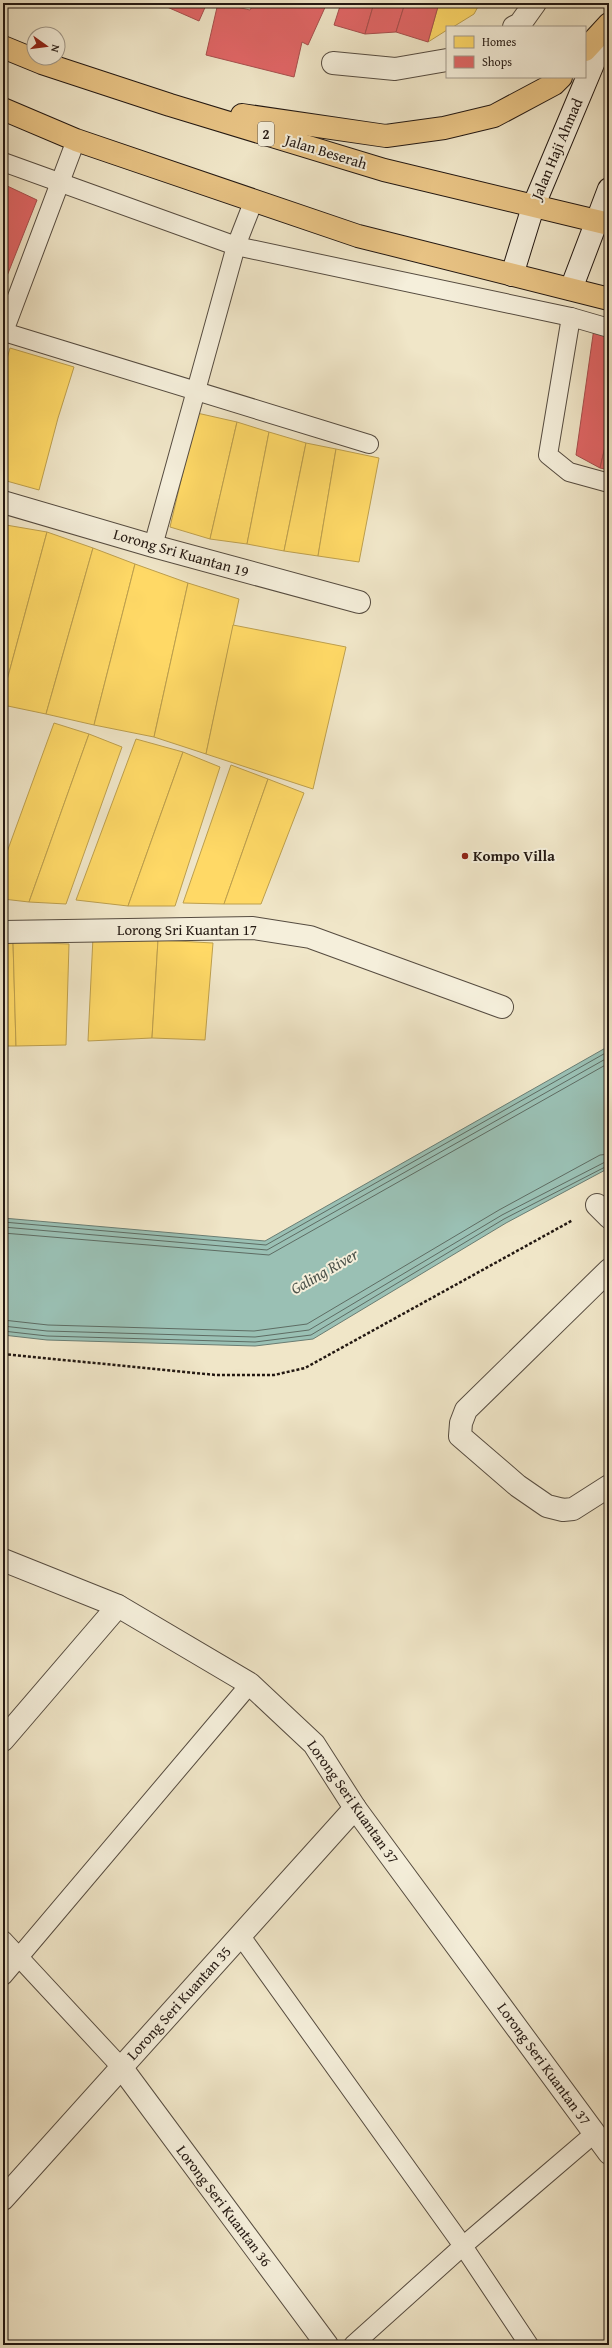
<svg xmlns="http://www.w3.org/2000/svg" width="612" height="2348" font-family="'Gentium Book Plus',serif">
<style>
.water{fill:#9ac0b4;stroke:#6a7d73}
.homes{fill:#ffd966;stroke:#bd9f4d}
.shops{fill:#e06666;stroke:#a74f4d}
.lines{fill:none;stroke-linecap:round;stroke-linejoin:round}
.shore{stroke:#5e6c63;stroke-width:1}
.lane-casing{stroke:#564c40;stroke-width:20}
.street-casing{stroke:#564c40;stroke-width:24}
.secondary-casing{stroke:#231812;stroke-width:24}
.highway-casing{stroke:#231812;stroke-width:24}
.path{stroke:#231812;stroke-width:2.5;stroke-dasharray:3 2;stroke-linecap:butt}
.lane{stroke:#f5efdb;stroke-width:18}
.street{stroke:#f5efdb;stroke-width:22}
.secondary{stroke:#f5efdb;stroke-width:22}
.highway{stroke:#e8c384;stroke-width:22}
.poi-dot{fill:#8f2418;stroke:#f5efdb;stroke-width:1.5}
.labels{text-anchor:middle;stroke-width:4;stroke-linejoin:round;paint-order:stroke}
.shield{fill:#f5efdb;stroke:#62584e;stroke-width:1}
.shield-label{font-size:14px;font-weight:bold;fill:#231812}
.street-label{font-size:15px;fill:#231812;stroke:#f5efdb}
.poi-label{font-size:15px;font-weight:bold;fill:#231812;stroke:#f5efdb;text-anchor:start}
.water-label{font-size:16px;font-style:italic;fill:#4d534b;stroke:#f5efdb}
</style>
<rect width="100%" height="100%" fill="#f0e6c8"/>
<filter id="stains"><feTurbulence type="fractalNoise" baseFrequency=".005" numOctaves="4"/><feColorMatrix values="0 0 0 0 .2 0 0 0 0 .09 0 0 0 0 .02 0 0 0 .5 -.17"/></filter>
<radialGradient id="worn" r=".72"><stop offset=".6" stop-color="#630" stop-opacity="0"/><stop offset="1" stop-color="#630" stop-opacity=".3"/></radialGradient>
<path class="water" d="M609,1046V1168L506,1223L313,1339L255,1346L47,1340L3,1335V1218L265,1241Z"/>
<g class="homes">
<path d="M439,3H480L474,14L453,27H447V30L428,42Z"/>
<path d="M10,348L74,367L58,418L39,490L3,480V373Z"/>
<path d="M197,413L237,422L210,539L170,527Z"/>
<path d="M237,422L269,432L247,544L210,539Z"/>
<path d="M269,432L306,443L284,551L247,544Z"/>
<path d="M306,443L336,449L318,556L284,551Z"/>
<path d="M336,449L379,458L359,562L318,556Z"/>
<path d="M6,525L47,532L3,695V534Z"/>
<path d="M47,532L93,548L46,714L3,705V695Z"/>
<path d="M93,548L135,564L94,725L46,714Z"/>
<path d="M135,564L188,583L154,737L94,725Z"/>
<path d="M188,583L239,599L206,754L154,737Z"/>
<path d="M233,625L346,647L313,789L206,754Z"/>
<path d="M54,723L89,734L29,902L3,899V863Z"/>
<path d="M89,734L122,747L66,904L29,902Z"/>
<path d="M136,739L183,752L128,906L76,900Z"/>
<path d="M183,752L220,767L175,906H128Z"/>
<path d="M231,765L268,779L224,904L183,903Z"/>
<path d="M268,779L304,793L261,904H224Z"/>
<path d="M93,937L158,940L152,1038L88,1041Z"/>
<path d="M158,940L213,943L205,1040L152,1038Z"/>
<path d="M3,941L13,942L16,1046H3Z"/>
<path d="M13,942L69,944L66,1045L16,1046Z"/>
</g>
<g class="shops">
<path d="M158,3H207L199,21Z"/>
<path d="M218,3L250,10L254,3H327L308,45L302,42L294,77L206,55Z"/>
<path d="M341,3H374L365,34L334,25Z"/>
<path d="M374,3H405L396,32L365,34Z"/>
<path d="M405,3H439L428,42L396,32Z"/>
<path d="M3,184L37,200L3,286Z"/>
<path d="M594,328L609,334V430L600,468L576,455Z"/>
<path d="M609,430V470L600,468Z"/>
</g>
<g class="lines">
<g class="shore">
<path d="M3,1222L266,1245L609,1051"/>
<path d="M3,1227L267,1250L609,1057"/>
<path d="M3,1233L269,1255L609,1063"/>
<path d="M3,1320L48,1325L254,1331L307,1324L499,1210L600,1155L609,1154"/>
<path d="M3,1326L47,1331L255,1337L309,1330L502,1215L609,1160"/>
<path d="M3,1331L47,1336L255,1342L311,1335L504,1219L609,1165"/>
</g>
<defs>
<g id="lane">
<path d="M3,162L236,246L571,317L609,328"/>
<path d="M571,317L548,455L569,472L609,483"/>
<path d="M4,332L369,444"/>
<path d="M3,334L76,140"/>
<path d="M153,546L236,246L254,200"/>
<path d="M240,1935L463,2246L529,2345"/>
<path d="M3,1940L121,2067"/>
<path d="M3,1976L250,1684"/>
<path d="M353,2345L463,2246L595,2133"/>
</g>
<g id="street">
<path d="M514,27L520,24L535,3"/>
<path d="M333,63L395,69L447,60"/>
<path d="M3,502L153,546L359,602"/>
<path d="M3,932L253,928L310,937L502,1007"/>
<path d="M597,1205L609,1217"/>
<path d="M609,1270L466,1410L461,1423L460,1436L518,1486L547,1506L563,1510L573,1509L609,1486"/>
<path d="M3,1560L118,1606L250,1684L314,1744L355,1808L609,2153"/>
<path d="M3,1740L118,1606"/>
<path d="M121,2067L327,2345"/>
<path d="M3,2199L355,1808"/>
</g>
<g id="secondary">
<path d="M512,275L533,207L609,26"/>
<path d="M571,289L609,189"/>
</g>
<g id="highway">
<path d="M3,47L42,63L170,105L384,170L609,224"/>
<path d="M585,50L609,24"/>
<path d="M3,109L76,140L358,236L609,299"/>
<path d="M242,115L386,136L444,128L494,116L554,84L561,77"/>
</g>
</defs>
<use href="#lane" class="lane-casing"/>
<use href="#street" class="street-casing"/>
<use href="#secondary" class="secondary-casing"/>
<use href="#highway" class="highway-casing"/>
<path class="path" d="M3,1354L216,1375H274L305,1368L573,1220"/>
<use href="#lane" class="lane"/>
<use href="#street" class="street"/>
<use href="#secondary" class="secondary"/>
<use href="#highway" class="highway"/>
</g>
<circle class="poi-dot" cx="465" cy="856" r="4"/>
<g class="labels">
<rect class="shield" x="258" y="122" width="16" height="24" rx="3"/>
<g class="shield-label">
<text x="266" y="139">2</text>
</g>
<g class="street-label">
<text transform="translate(557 149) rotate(-67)" y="5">Jalan Haji Ahmad</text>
<text transform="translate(326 152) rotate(17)" y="5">Jalan Beserah</text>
<text transform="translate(181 553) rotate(16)" y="5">Lorong Sri Kuantan 19</text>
<text x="187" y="935">Lorong Sri Kuantan 17</text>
<text transform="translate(353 1802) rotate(55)" y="5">Lorong Seri Kuantan 37</text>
<text transform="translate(179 2003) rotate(-48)" y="5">Lorong Seri Kuantan 35</text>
<text transform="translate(544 2064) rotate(54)" y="5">Lorong Seri Kuantan 37</text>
<text transform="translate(224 2206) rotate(53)" y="5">Lorong Seri Kuantan 36</text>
</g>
<g class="poi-label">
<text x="473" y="861">Kompo Villa</text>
</g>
<g class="water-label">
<text transform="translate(324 1271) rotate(-30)" y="6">Galing River</text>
</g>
</g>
<rect width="612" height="2348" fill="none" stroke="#f0e6c8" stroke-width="16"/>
<rect x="4" y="4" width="604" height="2340" fill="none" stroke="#231812" stroke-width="2"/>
<rect x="8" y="8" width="596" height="2332" fill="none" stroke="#231812"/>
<rect x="446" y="26" width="140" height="52" fill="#f5efdb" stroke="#a1998b"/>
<rect x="454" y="36" width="20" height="12" fill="#ffd966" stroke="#a1998b"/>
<text x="482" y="46" font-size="12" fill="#231812">Homes</text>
<rect x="454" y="56" width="20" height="12" fill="#e06666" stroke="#a1998b"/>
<text x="482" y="66" font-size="12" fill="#231812">Shops</text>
<g transform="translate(46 46) rotate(104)"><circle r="19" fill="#f5efdb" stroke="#a1998b"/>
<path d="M0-3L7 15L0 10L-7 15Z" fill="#8f2418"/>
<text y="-6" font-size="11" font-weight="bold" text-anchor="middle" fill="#231812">N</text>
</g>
<rect width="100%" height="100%" filter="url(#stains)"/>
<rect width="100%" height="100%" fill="url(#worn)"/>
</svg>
